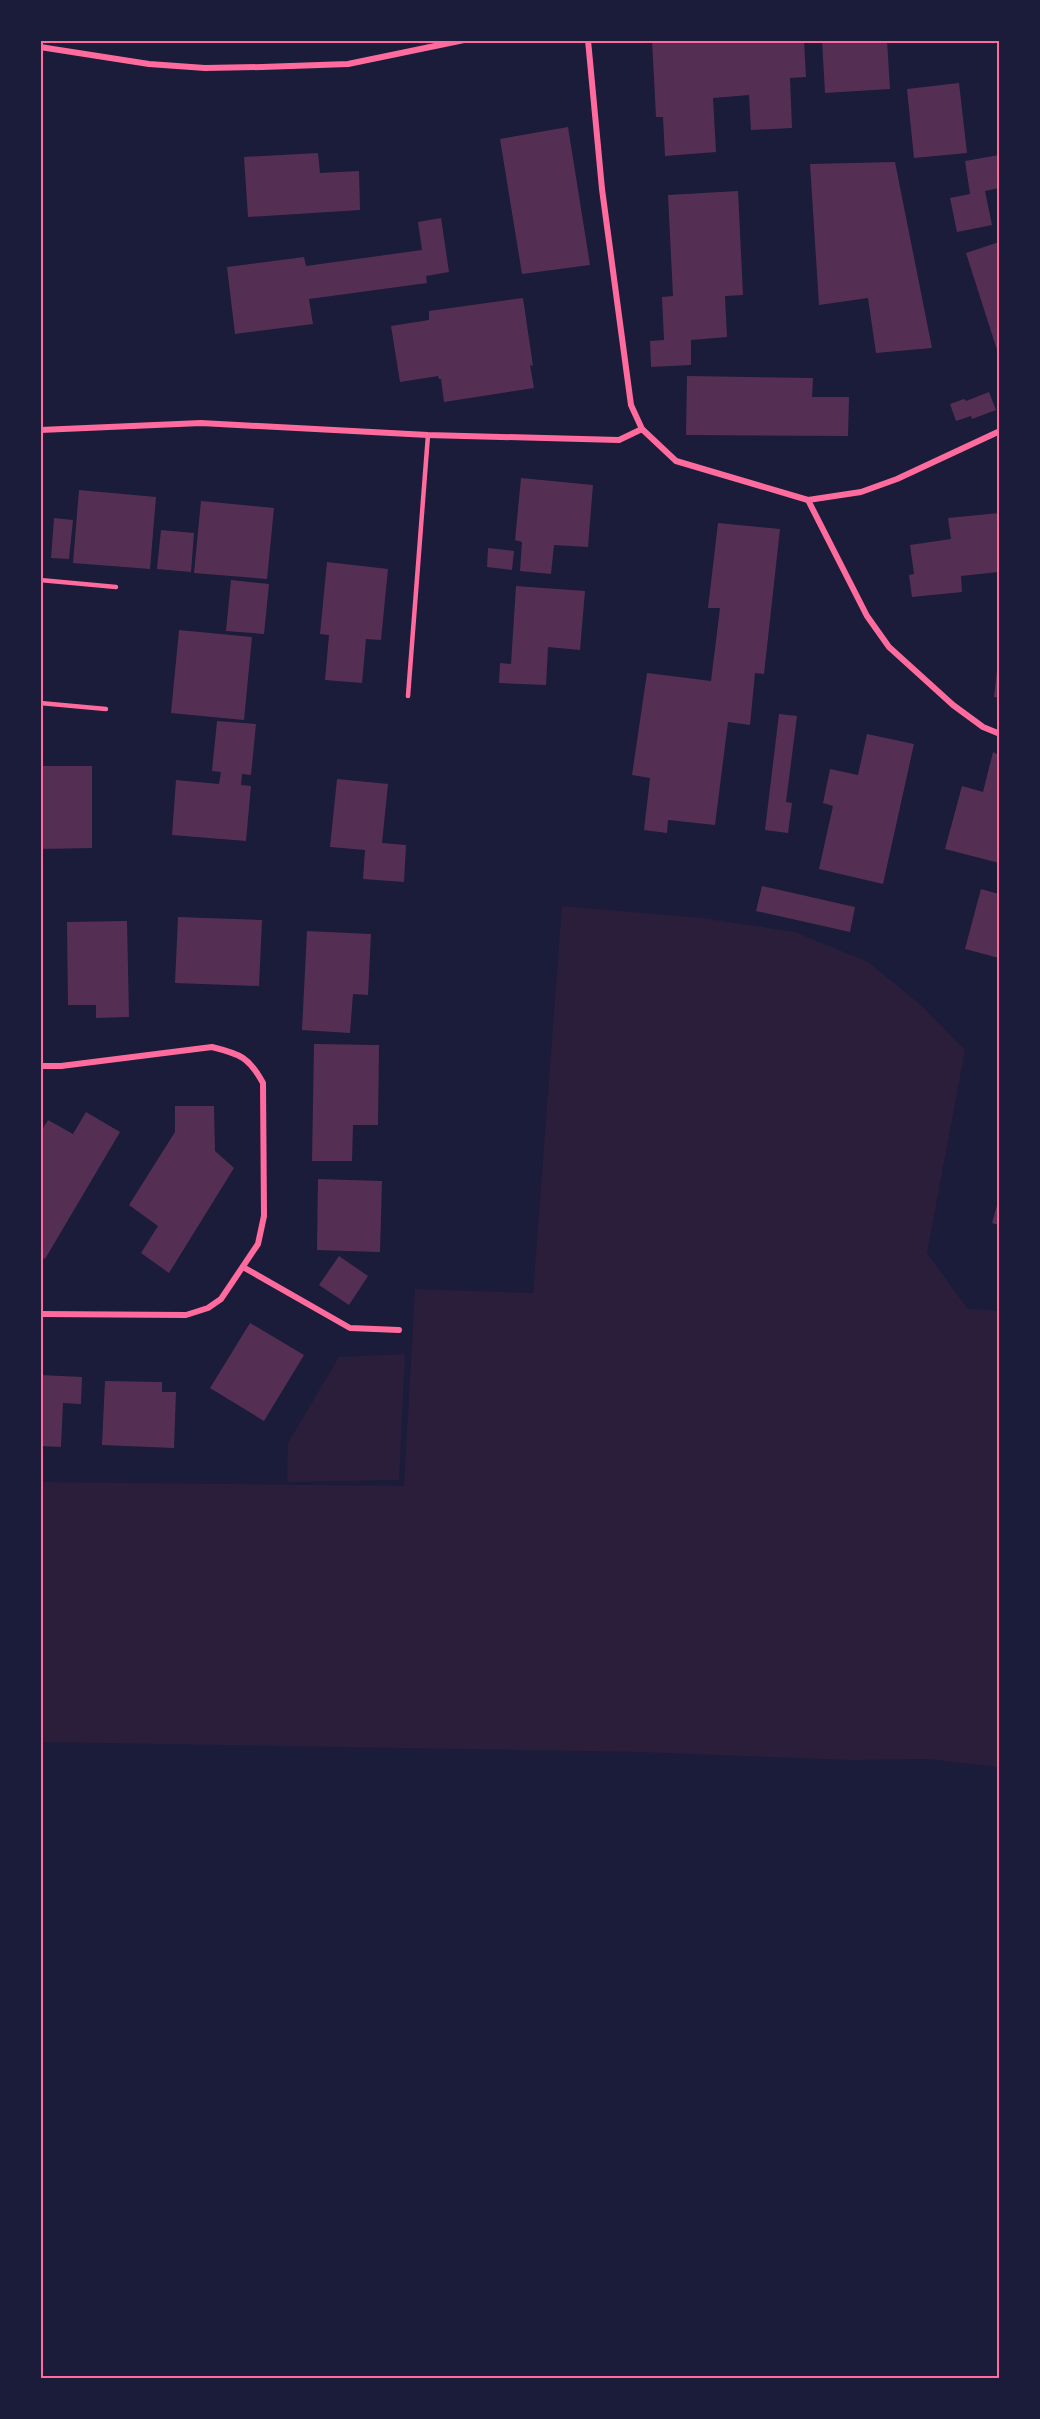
<svg xmlns="http://www.w3.org/2000/svg" width="1040" height="2419" font-family="Roboto,sans-serif">
<style>
.green{fill:#2a1e3b}
.building{fill:#542f53}
.lines{fill:none;stroke-linecap:round;stroke-linejoin:round}
.service{stroke:#ff6b9d;stroke-width:4.5}
.minor{stroke:#ff6b9d;stroke-width:6}
.neatline{fill:none;stroke:#ff6b9d;stroke-width:2}
</style>
<rect width="100%" height="100%" fill="#1b1b3a"/>
<g class="green">
<path d="M562,906L702,918L795,932L868,962L921,1005L965,1050L927,1253L968,1309L999,1311V1767L927,1759L850,1760L640,1752L41,1742V1482L404,1486L415,1289L533,1293Z"/>
<path d="M405,1354L399,1480L287,1482L288,1443L339,1357Z"/>
</g>
<g class="building">
<path d="M652,40H804L806,77L790,78L792,128L751,130L749,95L713,98L716,152L665,156L663,117H656Z"/>
<path d="M822,40H887L890,89L825,93Z"/>
<path d="M959,83L967,153L914,158L907,89Z"/>
<path d="M568,127L590,265L522,274L500,139Z"/>
<path d="M318,153L320,173L359,171L360,210L248,217L244,157Z"/>
<path d="M999,155V188L985,191L992,225L957,232L950,198L970,194L965,161Z"/>
<path d="M895,162L932,348L876,353L868,298L819,305L810,164Z"/>
<path d="M738,191L743,295L725,296L727,337L691,340V365L651,367L650,341L664,340L662,297L673,296L668,195Z"/>
<path d="M441,218L449,272L426,276L427,283L309,299L313,324L235,334L227,267L304,257L306,266L422,250L418,222Z"/>
<path d="M999,242V353H998L966,253Z"/>
<path d="M523,298L533,366L530,365L534,388L444,402L441,379H439L438,376L400,382L391,326L429,320V311Z"/>
<path d="M687,376L813,378L812,397H849L848,436L686,435Z"/>
<path d="M989,392L996,410L972,419L971,416L956,421L950,404L964,399L966,401Z"/>
<path d="M521,478L593,485L588,547L554,545L551,574L520,571L522,542L515,540Z"/>
<path d="M79,490L156,497L150,569L73,563Z"/>
<path d="M201,501L274,508L267,579L194,573Z"/>
<path d="M999,513V572L961,576L962,592L912,597L909,575L914,574L910,545L951,539L948,518Z"/>
<path d="M54,518L73,520L69,559L51,558Z"/>
<path d="M718,523L780,529L764,674L755,673L750,725L728,722L715,825L668,820L667,833L644,830L650,778L632,775L647,673L711,681L720,608H708Z"/>
<path d="M161,530L194,533L191,572L157,569Z"/>
<path d="M488,548L514,551L512,570L487,567Z"/>
<path d="M327,562L388,569L381,640L366,639L362,683L325,680L329,635L320,634Z"/>
<path d="M231,580L269,584L264,634L226,631Z"/>
<path d="M516,586L585,591L580,650L548,647L546,685L499,683L500,663L511,664Z"/>
<path d="M179,630L252,637L244,720L171,713Z"/>
<path d="M998,662H999V698L994,697Z"/>
<path d="M779,714L797,716L786,802L792,803L788,833L765,830Z"/>
<path d="M217,721L256,724L251,775L242,774L241,785L251,786L246,841L172,835L176,780L219,784L221,772L212,771Z"/>
<path d="M867,734L914,744L883,884L819,869L833,806L823,803L830,769L858,775Z"/>
<path d="M993,752L999,755V863L945,849L962,786L983,792Z"/>
<path d="M40,766H92V848L40,849Z"/>
<path d="M337,779L388,784L382,843L406,845L404,882L363,879L365,850L330,847Z"/>
<path d="M762,886L855,907L850,932L756,911Z"/>
<path d="M981,889L999,894V958L965,949Z"/>
<path d="M178,917L262,920L259,986L175,983Z"/>
<path d="M127,921L129,1017L96,1018V1005H68L67,922Z"/>
<path d="M307,931L371,934L368,995L353,994L350,1033L302,1030Z"/>
<path d="M314,1044L379,1045L378,1125H353L352,1161H312Z"/>
<path d="M175,1106H214L215,1151L234,1168L169,1273L141,1253L158,1226L129,1205L175,1132Z"/>
<path d="M86,1112L120,1132L45,1259L40,1257V1133L48,1120L73,1134Z"/>
<path d="M318,1179L382,1181L380,1252L317,1250Z"/>
<path d="M999,1198V1225L992,1223Z"/>
<path d="M339,1256L368,1276L349,1305L319,1285Z"/>
<path d="M250,1323L304,1355L264,1421L210,1388Z"/>
<path d="M40,1375L82,1377L81,1404L63,1403L61,1447L40,1446Z"/>
<path d="M105,1381L162,1382V1392H176L174,1448L102,1445Z"/>
</g>
<g class="lines">
<g class="service">
<path d="M40,580L116,587"/>
<path d="M408,696L428,435"/>
<path d="M40,703L106,709"/>
</g>
<g class="minor">
<path d="M588,40L602,189L631,405L642,429L676,461L808,500L867,616L889,647L953,705L983,727L1000,734"/>
<path d="M40,47L149,64L205,68L262,67L348,64L464,40"/>
<path d="M40,430L201,423L428,435L619,440L642,429"/>
<path d="M808,500L861,492L897,479L1000,431"/>
<path d="M40,1066H61L212,1047C240,1054 249,1057 263,1083L264,1216L258,1244L221,1299L208,1308L186,1315L40,1314"/>
<path d="M243,1267L350,1328L399,1330"/>
</g>
</g>
<rect width="1040" height="2419" fill="none" stroke="#1b1b3a" stroke-width="84"/>
<rect x="42" y="42" width="956" height="2335" class="neatline"/>
</svg>
